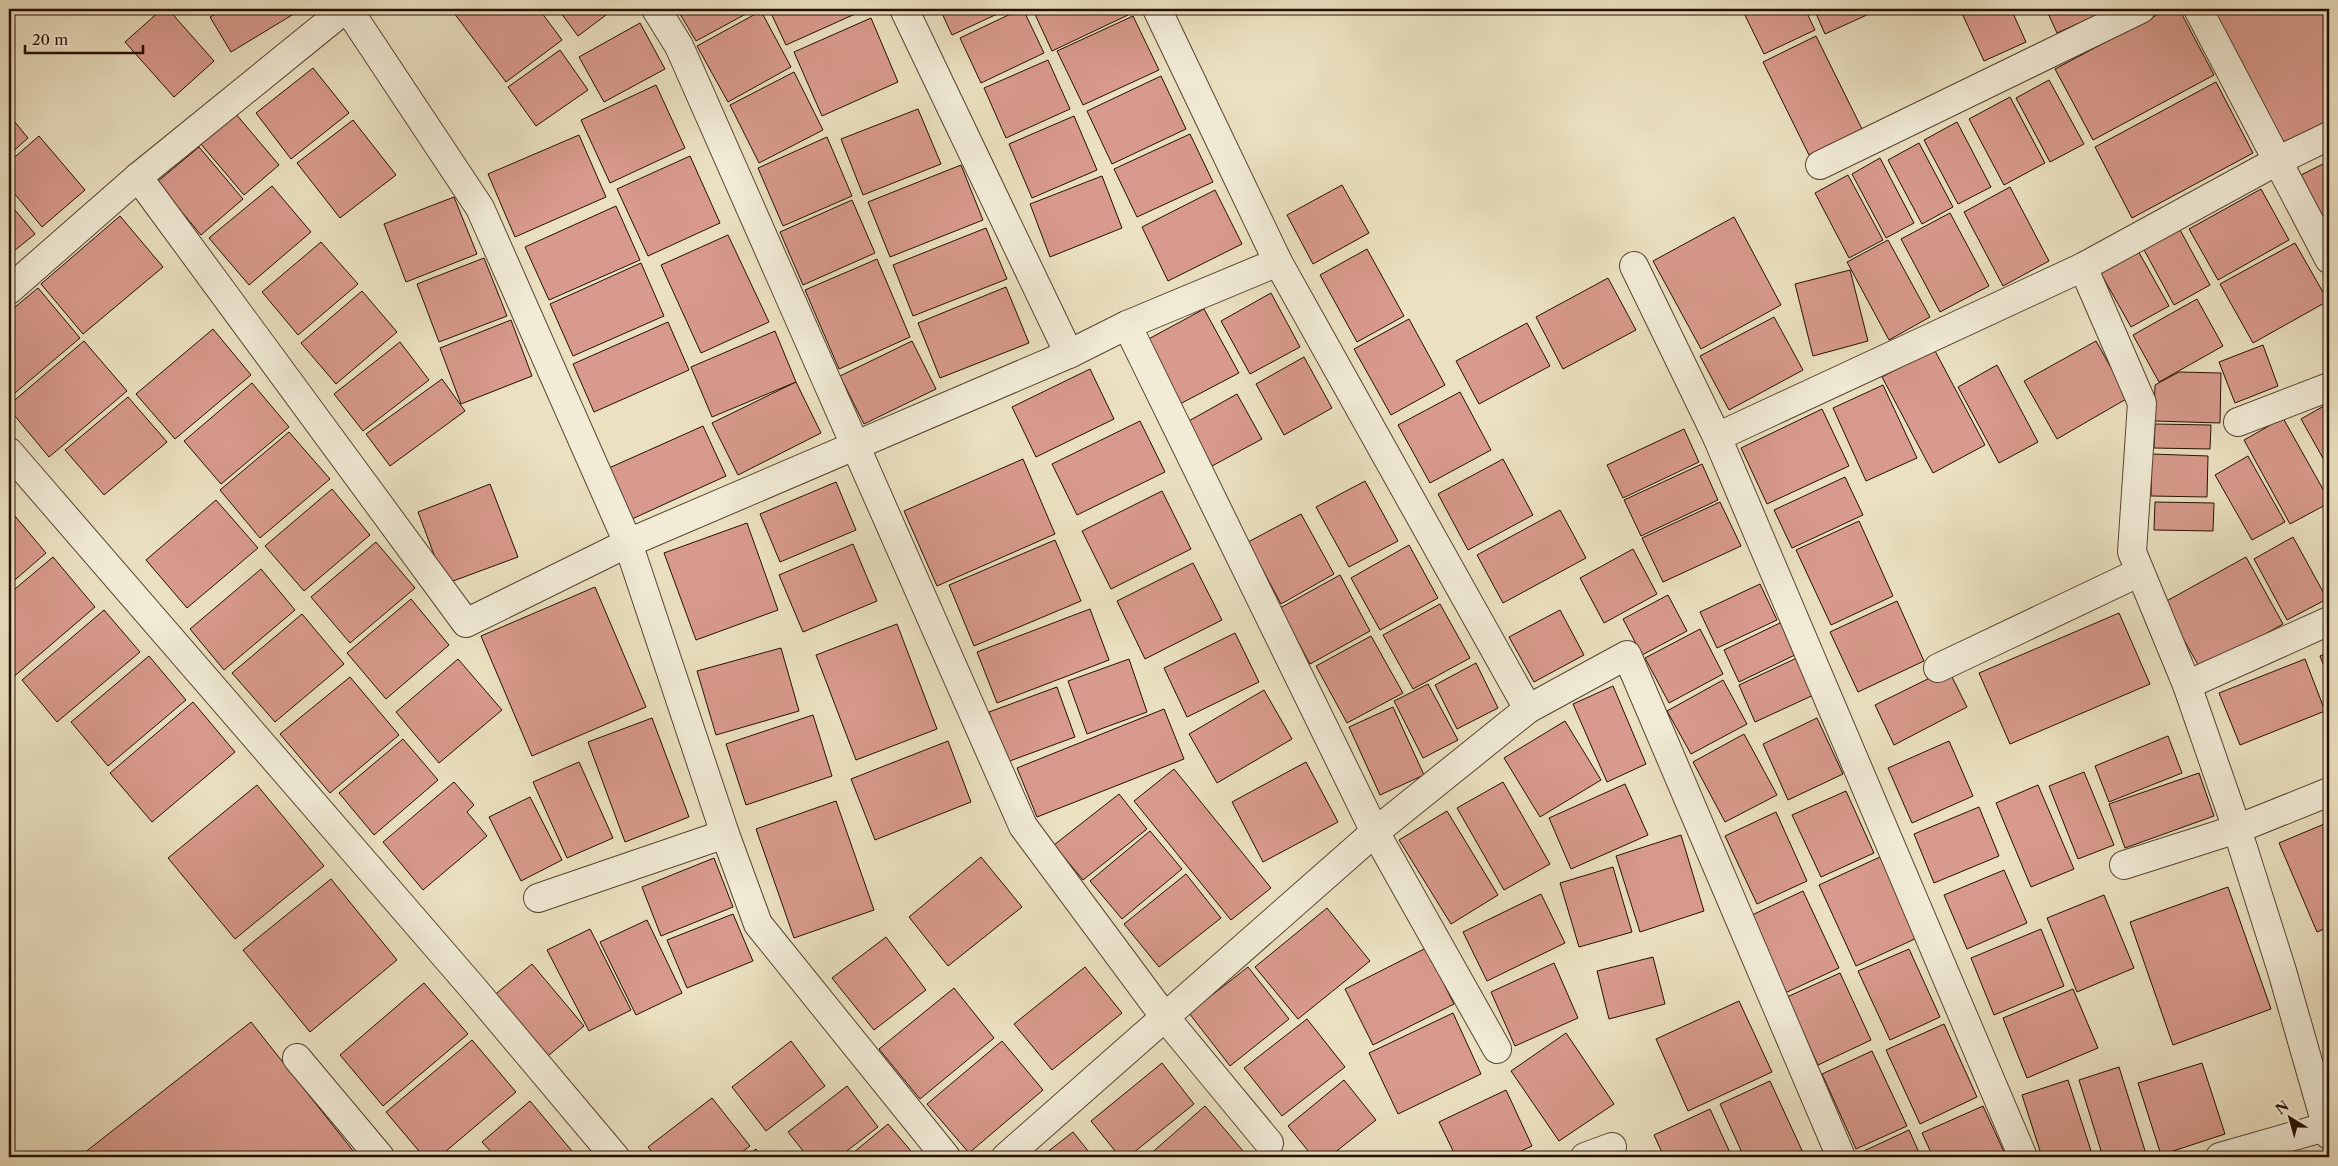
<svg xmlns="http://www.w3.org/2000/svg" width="2338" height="1166" font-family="'Libre Caslon Text',serif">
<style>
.building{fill:#d89a8c;stroke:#260f00}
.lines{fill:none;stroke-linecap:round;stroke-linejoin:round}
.minor-casing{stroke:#574430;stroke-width:30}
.minor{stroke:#f2ecd7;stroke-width:28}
</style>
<rect width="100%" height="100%" fill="#ebe1c1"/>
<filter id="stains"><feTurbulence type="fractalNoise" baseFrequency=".004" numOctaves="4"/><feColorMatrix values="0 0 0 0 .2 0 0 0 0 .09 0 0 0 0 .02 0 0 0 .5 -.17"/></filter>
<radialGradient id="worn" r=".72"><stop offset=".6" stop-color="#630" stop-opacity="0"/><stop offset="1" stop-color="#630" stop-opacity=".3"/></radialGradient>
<g class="building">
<path d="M162,9H168L214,61L174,97L125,42Z"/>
<path d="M224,9H302L231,52L210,17Z"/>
<path d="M451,9H539L562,40L506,82Z"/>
<path d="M558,9H614L578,36Z"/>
<path d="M677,9H755L696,41Z"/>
<path d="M769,9H864V10L786,45Z"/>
<path d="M940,9H1008L952,35Z"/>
<path d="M1021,9H1023L1044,53L981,83L960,38Z"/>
<path d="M1035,9H1125L1128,15L1052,51L1033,10Z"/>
<path d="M1742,9H1805L1815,30L1764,54Z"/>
<path d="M1814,9H1880L1825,34Z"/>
<path d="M1960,9H2011L2026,42L1984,61Z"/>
<path d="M2046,9H2105L2106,11L2057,33Z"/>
<path d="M2168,9H2179L2214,75L2093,140L2055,69Z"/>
<path d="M2212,9H2329V121L2285,145Z"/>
<path d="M761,11L791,67L728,102L697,46Z"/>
<path d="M1133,16L1159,70L1083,105L1057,51Z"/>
<path d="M871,18L898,82L822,116L794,52Z"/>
<path d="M640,23L665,69L604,102L579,57Z"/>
<path d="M1816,36L1862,129L1809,155L1763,62Z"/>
<path d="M560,50L588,90L536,126L508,87Z"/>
<path d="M1048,60L1070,109L1006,138L984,88Z"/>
<path d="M313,68L349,113L291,159L256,113Z"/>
<path d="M794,72L823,130L759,163L730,105Z"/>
<path d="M1161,76L1186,129L1112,164L1087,111Z"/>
<path d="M2049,80L2084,144L2050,162L2016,98Z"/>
<path d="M2216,82L2253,153L2132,218L2095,147Z"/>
<path d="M656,85L685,148L610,183L581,120Z"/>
<path d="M2010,97L2045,163L2004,185L1969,119Z"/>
<path d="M918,109L941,164L863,195L841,139Z"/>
<path d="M235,113L279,165L244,195L200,143Z"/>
<path d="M9,115L28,138L9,155Z"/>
<path d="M1074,116L1097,170L1032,198L1009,144Z"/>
<path d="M353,120L396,175L340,218L297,163Z"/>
<path d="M1957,122L1991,187L1958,204L1924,140Z"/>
<path d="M1190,134L1213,182L1137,217L1114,169Z"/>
<path d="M579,135L606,197L515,237L488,174Z"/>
<path d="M39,136L85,190L42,227L9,187V162Z"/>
<path d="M827,137L852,196L783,226L758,168Z"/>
<path d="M1919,143L1953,207L1922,224L1888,160Z"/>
<path d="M199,147L243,199L201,235L157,182Z"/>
<path d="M690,156L720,223L648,256L617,189Z"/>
<path d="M1880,158L1914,223L1886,238L1852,174Z"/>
<path d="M2329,161V236L2299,176Z"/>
<path d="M961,165L983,220L890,257L868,202Z"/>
<path d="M1848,175L1883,240L1849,258L1815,193Z"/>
<path d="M1102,176L1122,228L1050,257L1030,204Z"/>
<path d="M1342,185L1369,233L1313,264L1287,215Z"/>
<path d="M272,186L311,232L249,285L209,238Z"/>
<path d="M2010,187L2049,261L2003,286L1964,212Z"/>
<path d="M2261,189L2289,240L2218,280L2189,229Z"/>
<path d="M1215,190L1242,244L1168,281L1142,227Z"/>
<path d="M454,197L477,254L406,282L384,224Z"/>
<path d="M852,200L875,253L803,285L780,232Z"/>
<path d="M9,203L35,234L9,255Z"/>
<path d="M616,206L640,260L549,300L525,247Z"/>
<path d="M1950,213L1989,286L1940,312L1901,239Z"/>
<path d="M120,216L163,267L83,334L41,284Z"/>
<path d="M1734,217L1781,305L1701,349L1653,261Z"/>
<path d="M986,228L1007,279L913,316L893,265Z"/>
<path d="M2179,228L2210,285L2174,305L2143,248Z"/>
<path d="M728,235L769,322L701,353L661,265Z"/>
<path d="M1888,240L1930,317L1889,340L1847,262Z"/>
<path d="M321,242L358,284L298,335L262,292Z"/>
<path d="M2295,243L2328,301L2253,343L2220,284Z"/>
<path d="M1367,249L1404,316L1357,342L1320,275Z"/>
<path d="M2137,249L2169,306L2131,327L2099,270Z"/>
<path d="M484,258L507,316L439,342L417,284Z"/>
<path d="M877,259L910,337L839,369L805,290Z"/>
<path d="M641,263L664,316L573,356L550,304Z"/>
<path d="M1850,270L1868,341L1813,356L1795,284Z"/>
<path d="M1608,278L1636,330L1563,369L1536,317Z"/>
<path d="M1006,287L1029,343L940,378L918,323Z"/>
<path d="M38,288L80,338L9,398V312Z"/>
<path d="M362,291L397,332L336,384L301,343Z"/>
<path d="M1271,293L1300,347L1250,374L1221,321Z"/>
<path d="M2197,299L2223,346L2159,382L2133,335Z"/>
<path d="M1204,309L1239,373L1178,405L1143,342Z"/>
<path d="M1774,317L1803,370L1729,410L1700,356Z"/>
<path d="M1409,319L1445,385L1391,415L1354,349Z"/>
<path d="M511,320L532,376L461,404L440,348Z"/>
<path d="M668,322L689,370L594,412L573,364Z"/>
<path d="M1527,323L1550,366L1479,404L1456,361Z"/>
<path d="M213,329L251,375L175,439L136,394Z"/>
<path d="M775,331L796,382L712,417L691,367Z"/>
<path d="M84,341L127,391L49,457L9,409V405Z"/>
<path d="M912,341L936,389L864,424L840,376Z"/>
<path d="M2096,341L2128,398L2057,439L2024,381Z"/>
<path d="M400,342L429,380L363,431L334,394Z"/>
<path d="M2263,345L2278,386L2235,403L2219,362Z"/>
<path d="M1934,349L1985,445L1933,473L1882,377Z"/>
<path d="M1304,357L1332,408L1284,435L1256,384Z"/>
<path d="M1997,365L2038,442L1999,463L1958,387Z"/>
<path d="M1090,369L1114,419L1036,457L1012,407Z"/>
<path d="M2179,372L2221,373L2220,423L2154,421L2155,385Z"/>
<path d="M442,379L465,411L390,466L366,434Z"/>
<path d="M796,382L821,433L738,475L712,423Z"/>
<path d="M252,383L289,427L221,484L184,441Z"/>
<path d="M1883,385L1917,458L1866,481L1833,408Z"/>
<path d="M1460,392L1491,450L1430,483L1398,425Z"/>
<path d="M1237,394L1262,439L1212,466L1187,422Z"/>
<path d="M128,397L167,442L104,495L65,450Z"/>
<path d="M2329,403V469L2301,419Z"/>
<path d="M1822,409L1849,466L1767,504L1741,448Z"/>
<path d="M2283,418L2329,500V503L2290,524L2244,440Z"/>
<path d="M1140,421L1165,472L1077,515L1052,464Z"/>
<path d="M2155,424L2211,425L2210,449L2154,448Z"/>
<path d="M703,426L726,476L632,519L609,468Z"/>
<path d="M1684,429L1699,462L1623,498L1607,465Z"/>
<path d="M289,432L330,479L260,538L220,490Z"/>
<path d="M2152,454L2208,456L2207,497L2151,496Z"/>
<path d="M2248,456L2285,522L2252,540L2215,475Z"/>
<path d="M1023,459L1055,534L937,586L904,511Z"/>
<path d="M1503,459L1533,515L1468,550L1438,494Z"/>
<path d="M1702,464L1718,500L1641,536L1624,500Z"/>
<path d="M1845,477L1863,515L1792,548L1774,510Z"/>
<path d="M1365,481L1398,541L1349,567L1316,507Z"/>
<path d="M836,482L856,530L780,562L760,514Z"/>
<path d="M490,484L518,557L445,584L418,512Z"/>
<path d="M332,489L370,535L304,591L265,546Z"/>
<path d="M1162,491L1191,549L1111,589L1082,531Z"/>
<path d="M216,500L258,548L187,608L146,560Z"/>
<path d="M1720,502L1741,546L1663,582L1642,538Z"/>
<path d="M2155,502L2214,503L2213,531L2154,530Z"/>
<path d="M9,509L46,553L9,585Z"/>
<path d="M1560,510L1586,558L1503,603L1477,555Z"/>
<path d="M1301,514L1334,574L1281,604L1248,542Z"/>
<path d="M1859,521L1893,596L1831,625L1796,550Z"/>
<path d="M747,523L778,610L696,640L664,553Z"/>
<path d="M2293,537L2327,599L2287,620L2254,559Z"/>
<path d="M1055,540L1081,601L974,646L949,585Z"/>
<path d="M376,542L415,588L350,643L311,597Z"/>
<path d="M853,544L877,601L803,632L779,575Z"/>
<path d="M1409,545L1438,598L1380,630L1351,578Z"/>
<path d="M1633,549L1657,594L1604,623L1580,578Z"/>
<path d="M53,557L95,607L11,679L9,677V594Z"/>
<path d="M2246,557L2283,624L2201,670L2163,603Z"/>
<path d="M1193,563L1222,620L1145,659L1117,601Z"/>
<path d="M261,569L295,610L224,670L190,629Z"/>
<path d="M1340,575L1370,631L1310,664L1280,608Z"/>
<path d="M1760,584L1777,620L1717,648L1700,612Z"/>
<path d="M595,587L646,707L532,756L481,636Z"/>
<path d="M1668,595L1687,631L1642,655L1623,619Z"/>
<path d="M411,599L449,645L386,699L347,653Z"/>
<path d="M1897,601L1924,661L1858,692L1830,632Z"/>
<path d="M1440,604L1470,658L1413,689L1383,635Z"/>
<path d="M1090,609L1109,660L997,703L977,652Z"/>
<path d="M104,610L140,652L57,722L22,680Z"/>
<path d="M1560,610L1584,655L1534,682L1509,637Z"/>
<path d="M2119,613L2150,684L2010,744L1979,673Z"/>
<path d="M302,614L344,664L275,722L232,673Z"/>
<path d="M1782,622L1797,654L1739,682L1724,650Z"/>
<path d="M897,624L937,729L856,760L816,655Z"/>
<path d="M1700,629L1723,674L1669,703L1645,658Z"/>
<path d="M1235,633L1259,682L1187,717L1164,668Z"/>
<path d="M1371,636L1403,693L1347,723L1316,666Z"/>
<path d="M781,648L799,711L716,735L697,671Z"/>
<path d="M2329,652V679L2320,656Z"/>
<path d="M149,656L186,700L108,766L71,722Z"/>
<path d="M1801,656L1818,693L1755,722L1739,685Z"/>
<path d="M458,659L502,710L439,763L396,712Z"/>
<path d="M1129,659L1147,712L1087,734L1068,681Z"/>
<path d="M2305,659L2325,711L2240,745L2219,693Z"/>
<path d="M1476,663L1498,708L1457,729L1435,685Z"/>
<path d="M1948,669L1967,707L1894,745L1875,705Z"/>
<path d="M350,677L399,735L330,793L280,734Z"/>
<path d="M1723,680L1747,724L1691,754L1667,711Z"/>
<path d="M1428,684L1458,740L1423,758L1394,701Z"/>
<path d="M1613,686L1646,764L1607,782L1573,704Z"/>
<path d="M1057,687L1075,737L1007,762L989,712Z"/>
<path d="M1264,690L1292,739L1217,783L1189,734Z"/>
<path d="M193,702L235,752L152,822L110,773Z"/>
<path d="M1393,707L1424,775L1380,795L1349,727Z"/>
<path d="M1164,709L1184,759L1037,817L1017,768Z"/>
<path d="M813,715L832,776L746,805L726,744Z"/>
<path d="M652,718L689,817L625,842L588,742Z"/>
<path d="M1817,718L1843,774L1788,800L1763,744Z"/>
<path d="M1565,721L1601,780L1540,817L1504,758Z"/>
<path d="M1744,734L1777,795L1725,822L1693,762Z"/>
<path d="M2168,736L2182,773L2109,802L2095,766Z"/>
<path d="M403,739L438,780L374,835L339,793Z"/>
<path d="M948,741L971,802L875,840L851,779Z"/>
<path d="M1949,741L1973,796L1912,823L1888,768Z"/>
<path d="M579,762L613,838L567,858L533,782Z"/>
<path d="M1306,762L1338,822L1263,862L1232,802Z"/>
<path d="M1174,769L1271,888L1231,920L1134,801Z"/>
<path d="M2084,772L2114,845L2078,859L2049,786Z"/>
<path d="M2199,773L2214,816L2125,848L2109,804Z"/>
<path d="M454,782L474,805L467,812L487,836L423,890L383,842Z"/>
<path d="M1503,782L1550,864L1504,890L1457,808Z"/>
<path d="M1625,784L1648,835L1571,869L1549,818Z"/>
<path d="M257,785L324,866L235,939L168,858Z"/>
<path d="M2038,785L2074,869L2031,887L1996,803Z"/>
<path d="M1846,791L1874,853L1821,877L1792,815Z"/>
<path d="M1119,794L1147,829L1083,880L1054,845Z"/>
<path d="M530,797L562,860L521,881L489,817Z"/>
<path d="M836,801L874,910L794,938L756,829Z"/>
<path d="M1979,807L1999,856L1934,883L1914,834Z"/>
<path d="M1447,811L1498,895L1451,924L1399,840Z"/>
<path d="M1776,812L1807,881L1757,904L1725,836Z"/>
<path d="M2329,822V927L2317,932L2279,843Z"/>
<path d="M1150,831L1182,869L1122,919L1090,881Z"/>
<path d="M1681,835L1704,911L1640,932L1616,856Z"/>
<path d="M981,857L1022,907L948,966L909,917Z"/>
<path d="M1880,857L1917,938L1856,966L1819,885Z"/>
<path d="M714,858L733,907L661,936L642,887Z"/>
<path d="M1613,867L1632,932L1579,947L1560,883Z"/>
<path d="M2004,870L2027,923L1967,949L1944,895Z"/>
<path d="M1186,874L1221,918L1159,967L1124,924Z"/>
<path d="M331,879L397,960L310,1032L243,950Z"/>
<path d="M2228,887L2271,1009L2173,1045L2130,922Z"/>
<path d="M1803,891L1839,968L1785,993L1750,916Z"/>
<path d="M1541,894L1565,943L1487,981L1463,932Z"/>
<path d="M2104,895L2134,968L2077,992L2047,918Z"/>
<path d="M1327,908L1370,961L1298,1019L1255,967Z"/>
<path d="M733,914L753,961L687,988L667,940Z"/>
<path d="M647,920L682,993L636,1015L600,942Z"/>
<path d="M590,929L631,1010L589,1031L547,950Z"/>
<path d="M2041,929L2064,986L1994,1015L1971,958Z"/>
<path d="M886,937L926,990L874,1030L832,978Z"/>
<path d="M1426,948L1454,1004L1373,1045L1345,989Z"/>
<path d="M1909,949L1940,1017L1890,1040L1858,971Z"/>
<path d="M1653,957L1665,1004L1609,1019L1597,971Z"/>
<path d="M1554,963L1578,1018L1515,1046L1491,992Z"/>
<path d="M532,964L584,1026L543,1060L492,997Z"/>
<path d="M1085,967L1122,1013L1052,1070L1014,1024Z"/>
<path d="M1248,967L1289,1019L1230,1066L1189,1013Z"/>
<path d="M1840,973L1871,1040L1818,1065L1787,997Z"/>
<path d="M424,983L468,1034L383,1106L340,1055Z"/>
<path d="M954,988L994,1038L920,1099L879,1049Z"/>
<path d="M2073,989L2098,1048L2027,1078L2003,1018Z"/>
<path d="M1739,1001L1772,1072L1688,1111L1656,1039Z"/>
<path d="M1453,1013L1481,1074L1398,1114L1369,1053Z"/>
<path d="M1307,1019L1345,1067L1282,1116L1244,1068Z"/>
<path d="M251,1022L358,1157H79Z"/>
<path d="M1944,1024L1977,1097L1920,1124L1886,1050Z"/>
<path d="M1566,1033L1614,1104L1559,1141L1511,1071Z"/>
<path d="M472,1040L516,1092L439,1157H424L386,1112Z"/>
<path d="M791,1041L825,1086L766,1131L732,1087Z"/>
<path d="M1002,1041L1043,1090L969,1153L927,1104Z"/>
<path d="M1872,1051L1907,1126L1856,1149L1822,1074Z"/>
<path d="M1162,1063L1194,1104L1128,1157H1120L1091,1121Z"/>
<path d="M2202,1063L2225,1134L2161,1155L2138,1083Z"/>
<path d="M2119,1067L2146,1154L2134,1157H2103L2079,1080Z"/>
<path d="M1344,1080L1376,1120L1329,1157H1313L1288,1126Z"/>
<path d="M2068,1080L2093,1157H2042L2022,1095Z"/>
<path d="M1770,1081L1805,1157H1744L1720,1104Z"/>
<path d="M847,1086L878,1127L839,1157H808L788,1132Z"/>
<path d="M1506,1090L1532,1146L1508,1157H1456L1439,1122Z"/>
<path d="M712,1098L750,1146L735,1157H656L648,1147Z"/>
<path d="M530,1101L577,1157H496L482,1142Z"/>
<path d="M1205,1106L1248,1157H1147Z"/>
<path d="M1983,1106L2005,1154L1997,1157H1933L1922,1133Z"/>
<path d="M1710,1109L1732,1157H1664L1654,1135Z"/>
<path d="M888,1124L916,1157H848Z"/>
<path d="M1909,1130L1921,1157H1851Z"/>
<path d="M1073,1132L1093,1157H1041Z"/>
<path d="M756,1149L763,1157H745Z"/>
</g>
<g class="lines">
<defs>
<g id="minor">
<path d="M348,9L480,208L628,543L725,834L758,924L946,1157"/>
<path d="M656,9L679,46L1023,826L1164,1016L1269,1143"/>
<path d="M904,9L1069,354"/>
<path d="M1157,9L1278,262L1528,709"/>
<path d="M2198,9L2329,259"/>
<path d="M1820,165L2141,9"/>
<path d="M138,177L466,623L628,543L1069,354L1127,325L1278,262"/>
<path d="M1634,266L1717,437L2023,1157"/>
<path d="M2083,267L2142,403L2132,552L2187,685L2237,829L2282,971L2329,1135"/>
<path d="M9,290L138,177L345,9"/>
<path d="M1127,325L1375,832L1497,1049"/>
<path d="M2238,422L2329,387"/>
<path d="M1717,437L2083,267L2277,161L2329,136"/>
<path d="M9,452L472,987L615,1157"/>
<path d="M1938,668L2140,572"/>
<path d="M2187,685L2329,621"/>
<path d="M2124,865L2237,829L2329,792"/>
<path d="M538,898L725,834"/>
<path d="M297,1058L380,1157"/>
<path d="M1006,1157L1375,832L1528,709L1627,655L1841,1157"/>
<path d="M1585,1157L1612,1147"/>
<path d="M2220,1157L2329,1126"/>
</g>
</defs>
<use href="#minor" class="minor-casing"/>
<use href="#minor" class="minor"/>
</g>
<rect width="2338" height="1166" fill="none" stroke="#ebe1c1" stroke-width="30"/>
<rect x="10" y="10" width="2318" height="1146" fill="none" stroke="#260f00" stroke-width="2.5"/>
<rect x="15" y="15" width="2308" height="1136" fill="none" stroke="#260f00"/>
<g transform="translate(2290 1118) rotate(323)" stroke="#f2ecd7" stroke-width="4" paint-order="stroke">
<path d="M0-4L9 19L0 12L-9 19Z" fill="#260f00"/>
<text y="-8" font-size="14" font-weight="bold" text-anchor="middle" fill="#260f00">N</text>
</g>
<path d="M25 45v8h118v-8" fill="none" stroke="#260f00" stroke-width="2.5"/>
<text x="32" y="45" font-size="15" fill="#260f00" stroke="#f2ecd7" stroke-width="4" paint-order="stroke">20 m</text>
<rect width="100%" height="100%" filter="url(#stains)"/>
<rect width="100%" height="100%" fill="url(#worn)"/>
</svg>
